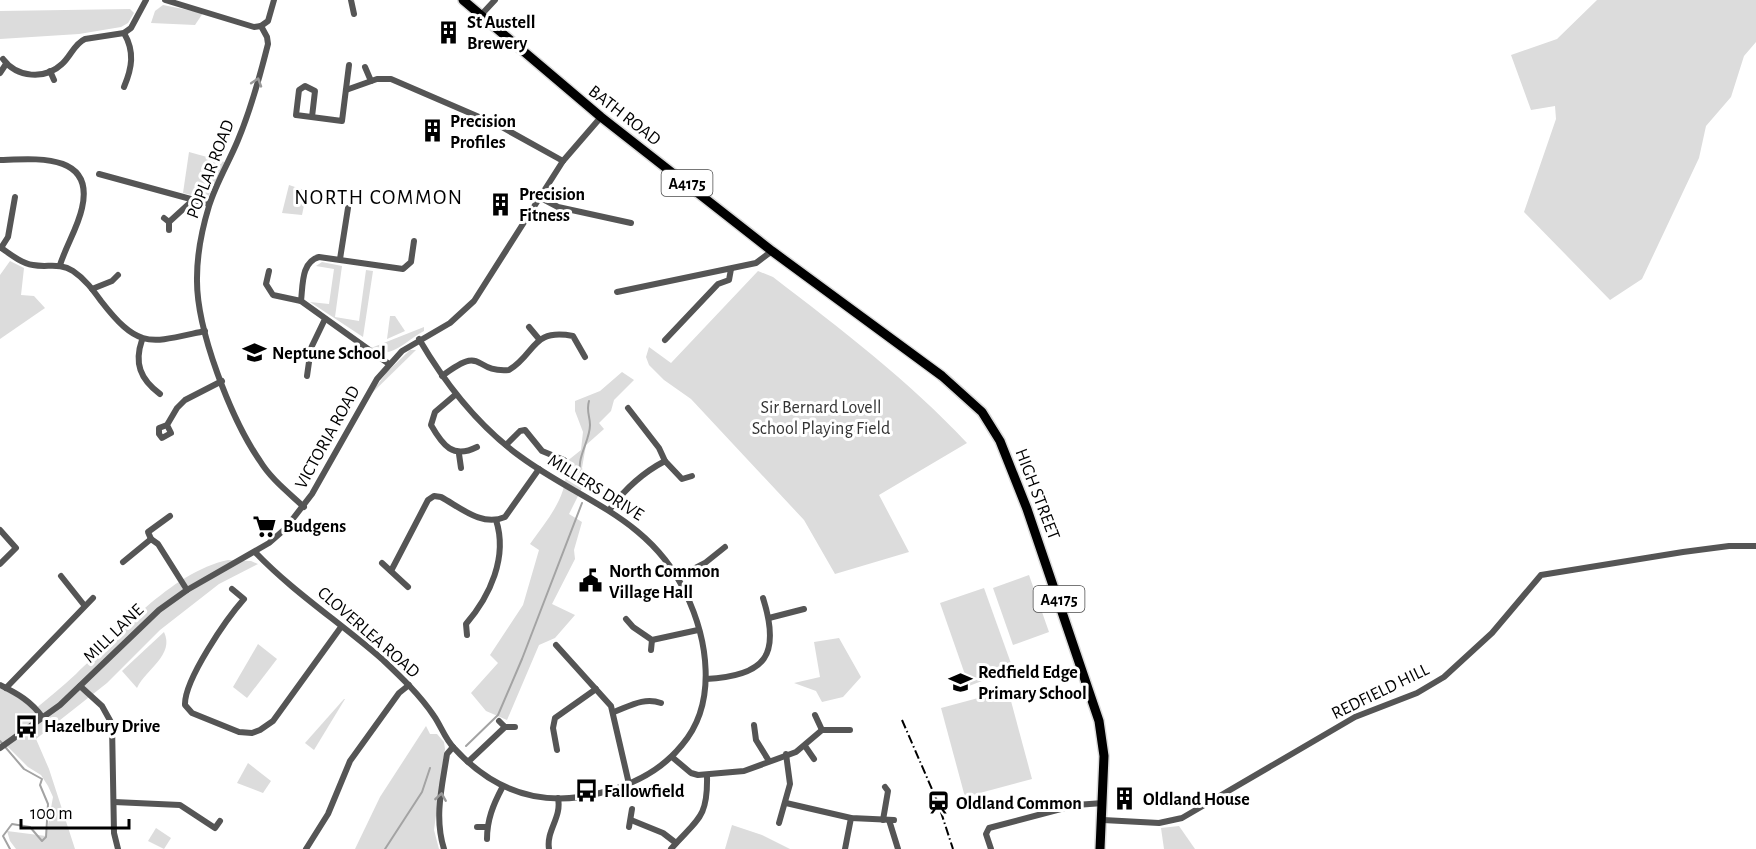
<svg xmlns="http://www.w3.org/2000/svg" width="1756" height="849" font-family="'Alegreya Sans',sans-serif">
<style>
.green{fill:#dcdcdc}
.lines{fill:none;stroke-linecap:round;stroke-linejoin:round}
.stream{stroke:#a3a3a3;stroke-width:2}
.primary-casing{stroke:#dbdbdb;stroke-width:12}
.street{stroke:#555;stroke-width:6}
.primary{stroke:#000;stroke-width:9}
.rail{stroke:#000;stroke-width:2;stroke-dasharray:9 3 1.5 3;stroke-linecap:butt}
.oneway{stroke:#999}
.labels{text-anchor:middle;stroke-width:6;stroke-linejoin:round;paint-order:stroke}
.shield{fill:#fff;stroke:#4c4c4c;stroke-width:1.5}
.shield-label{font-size:16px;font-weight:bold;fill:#000}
.poi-label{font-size:18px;font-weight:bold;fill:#000;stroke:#fff;text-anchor:start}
.street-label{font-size:18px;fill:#000;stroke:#fff}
.park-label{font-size:18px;fill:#333;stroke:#fff}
.quarter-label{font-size:21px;letter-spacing:1.5px;fill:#000;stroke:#fff}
</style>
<rect width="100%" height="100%" fill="#fff"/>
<g class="green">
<path d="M1597,0H1756V42L1744,56L1731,97L1706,126L1699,158L1642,279L1610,300L1524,212L1556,119L1555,106L1531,110L1511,55L1557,39Z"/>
<path d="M163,5L203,13L195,25L151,23L155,11Z"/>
<path d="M130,9L134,13L128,23L121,27L79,34L0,39V11Z"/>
<path d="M189,152L225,162L207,199L183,193Z"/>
<path d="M289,185L307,191L302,215L282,213Z"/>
<path d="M10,261L24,268L21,295L34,296L45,308L0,339V275Z"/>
<path d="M322,262L342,266L335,317L359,321L366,270L373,271L363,337L310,302L329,304L334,269L316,266Z"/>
<path d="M758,271L773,277C842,330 908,380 967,443L879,495L909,552L835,574L804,520L691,399L664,380L649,365L646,357L649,347L671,363Z"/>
<path d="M390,316H395L405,331L387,339Z"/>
<path d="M424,327V331C405,341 391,361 371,348Z"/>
<path d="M410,350H416L370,395L387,372Z"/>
<path d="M622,372L634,380L614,400L611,411L599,423L604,429L586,445L582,468L584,472L583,486L569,514L582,522L574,550L575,559L552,604L575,615L555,638L539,645L507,720L486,711L471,693L498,663L490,655L523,605L539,550L530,544C549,517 569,496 566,462L581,450L583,432L575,411V401L600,391Z"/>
<path d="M228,560L251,561L258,564L219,584L160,630L107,683L36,739L49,769L75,849H16L10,841L7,831L46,836L53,797L48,786L41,775L28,767L9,748L0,744V688L16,696L34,710C48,698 62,687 76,674C117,636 171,572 228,560Z"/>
<path d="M1029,575L1049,632L1013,645L993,588Z"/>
<path d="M984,588L1013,669L969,686L940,603Z"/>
<path d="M164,632C175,655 146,669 137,688L122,671Z"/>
<path d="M839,638L861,677L843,697L822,702L816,691L794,683L820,677L814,642Z"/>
<path d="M258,644L277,659L247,698L233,687Z"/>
<path d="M1008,690L1032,779L965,797L941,708Z"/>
<path d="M344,699H345L314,750L305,743Z"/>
<path d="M426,726L430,734H437L444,742L445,749L434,830L439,849H355L380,797Z"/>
<path d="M248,763L271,781L263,793L237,783Z"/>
<path d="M732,825L762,835L790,849H725Z"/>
<path d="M1179,826L1195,849H1164L1161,828Z"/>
<path d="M156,828L171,838L164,849L148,841Z"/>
</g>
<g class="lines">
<g class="stream">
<path d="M582,477C574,460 590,442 590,425C590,416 586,411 589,401"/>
<path d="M0,741L24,769L42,779L40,785L48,804L46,837L42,841L30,827L12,824L3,836L10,849"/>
<path d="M466,746L498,715L522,659L582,503"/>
<path d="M385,849L422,792L430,768"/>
</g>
<defs>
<path id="primary" d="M463,0L601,117L772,251L942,376L982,412L1000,441L1027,509L1099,721L1104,756L1100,849"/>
</defs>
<use href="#primary" class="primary-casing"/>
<g class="street">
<path d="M165,0L254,27L261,26"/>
<path d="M351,0L354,14"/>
<path d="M481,15L495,0"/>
<path d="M261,26L267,37L268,44C260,76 251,109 238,140C229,162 216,183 209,206C202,229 197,254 197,278C196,329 231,419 260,461C271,479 288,492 304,507"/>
<path d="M261,26L268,21L274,0"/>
<path d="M3,59C17,78 45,80 62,64C71,56 74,44 85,39L124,33L131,28L146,0"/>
<path d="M365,67L371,81"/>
<path d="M50,71L54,80"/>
<path d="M0,73L6,64"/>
<path d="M124,87C132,68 135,52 124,33"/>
<path d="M346,90L377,79H391L500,126L563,161"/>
<path d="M312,117L315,91L305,86L299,90L296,115L342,121L349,65"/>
<path d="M0,160C34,159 95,152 82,208C78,227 66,246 60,265"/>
<path d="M99,174L209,204"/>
<path d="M541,198L558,207L631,223"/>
<path d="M164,218L169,222V230"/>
<path d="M169,222L192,201"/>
<path d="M0,247C10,254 21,263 33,265C47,268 59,262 73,271C85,279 93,290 101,301C139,350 149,343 205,331"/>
<path d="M1,248L8,237L15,197"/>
<path d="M340,259L348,208"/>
<path d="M269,271L266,284L273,295L301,301L389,364"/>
<path d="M92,289L112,281L118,275"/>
<path d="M617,292L756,263L772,251"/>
<path d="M301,301C303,285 301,262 319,257L403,269L411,262L414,241"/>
<path d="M529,327L539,339"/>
<path d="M142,340C134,363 140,379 160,394"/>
<path d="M665,340L718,284L729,280L731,269"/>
<path d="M307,376L311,348L325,319"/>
<path d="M442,376C486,343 471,373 509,370C536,354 531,328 573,336L585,357"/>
<path d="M455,395L435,412L431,425C443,446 453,459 477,447"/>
<path d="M628,408L659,448L665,461"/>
<path d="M167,425L171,433L162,438L159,434V428L167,425L177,408L185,400L222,381"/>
<path d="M506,445L520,431L525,430L542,451L564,460"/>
<path d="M459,454L461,468"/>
<path d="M610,509C625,489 642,473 665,461L682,479L692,476"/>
<path d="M0,530L16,548L0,564"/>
<path d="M151,539L148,532L170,516"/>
<path d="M255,552C293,592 341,623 383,660C401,677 420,695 434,716C441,726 445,739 454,748C494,792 542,808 600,793C633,785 661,771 682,745C718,703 708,639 685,592C650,518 581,501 521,457C478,426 446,385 419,339"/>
<path d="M123,562L151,539L158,544L187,590"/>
<path d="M382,563L408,587"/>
<path d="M391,571L428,500L434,496L441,497C461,508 482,527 505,517L539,469"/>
<path d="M61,576L84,605"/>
<path d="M678,577L705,563L725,547"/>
<path d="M232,589L244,599C227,618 184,680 185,705L192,713L239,732L252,733L260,730L273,721L341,627"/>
<path d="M769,618L804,609"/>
<path d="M626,619L633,627L652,640L698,630"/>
<path d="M467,635L466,624C490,596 508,557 496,520"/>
<path d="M556,645L611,706L629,784"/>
<path d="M651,650L652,640"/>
<path d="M706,679C766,676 781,655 763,598"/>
<path d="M0,685C18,694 31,701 43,718"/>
<path d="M80,686L102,706L112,724L114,833L118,849"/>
<path d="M6,688L93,598"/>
<path d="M614,712C630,706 644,697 661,703"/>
<path d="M815,715L822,730"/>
<path d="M499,721L505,727H515"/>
<path d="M754,725L756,740L769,761"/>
<path d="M805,746L814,759"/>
<path d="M0,748L60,705L159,610L187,590L269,543L285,529L312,494L377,379L402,351L450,323L474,301L563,161L601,117"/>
<path d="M557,750L553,728L555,718L596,689"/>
<path d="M672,757L691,773L698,775L744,771L796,752L822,730H850"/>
<path d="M468,762L505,727"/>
<path d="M114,802L180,805L215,828L220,821"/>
<path d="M786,803L851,818L894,820"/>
<path d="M631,820L663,833L676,843"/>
<path d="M883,820L888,791L885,787"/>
<path d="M889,820L898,849"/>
<path d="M1103,820L1159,823L1182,818L1355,717L1417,693L1444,677L1492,633L1541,575L1683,552L1729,546H1756"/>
<path d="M779,823L790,784L786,754"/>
<path d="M477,827H487"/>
<path d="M629,827L632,809"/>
<path d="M487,839C487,820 493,805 502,788"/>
<path d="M306,849L328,814L350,761L399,693L409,685"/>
<path d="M444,849C434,817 442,787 447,754L453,747"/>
<path d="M549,849C546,830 562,818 558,798"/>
<path d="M671,849C697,819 708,819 707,776"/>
<path d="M845,849L851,818"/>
<path d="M991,849L986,834L989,828L1076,805L1103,803"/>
</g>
<use href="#primary" class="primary"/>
<path class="rail" d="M902,720L938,803L953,849"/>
</g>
<defs><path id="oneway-chevron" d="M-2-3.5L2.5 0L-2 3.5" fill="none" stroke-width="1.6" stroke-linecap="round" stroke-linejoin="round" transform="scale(1.5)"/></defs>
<g class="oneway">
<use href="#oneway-chevron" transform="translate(257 82) rotate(-72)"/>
<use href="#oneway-chevron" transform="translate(441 797) rotate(-81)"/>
</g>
<defs>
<symbol id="building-bare" viewBox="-9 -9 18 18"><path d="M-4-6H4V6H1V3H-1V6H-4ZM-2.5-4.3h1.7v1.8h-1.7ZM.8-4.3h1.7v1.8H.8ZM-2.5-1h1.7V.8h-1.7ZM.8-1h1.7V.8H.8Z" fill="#000" stroke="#fff" stroke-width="2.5" paint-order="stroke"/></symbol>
<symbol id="school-bare" viewBox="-9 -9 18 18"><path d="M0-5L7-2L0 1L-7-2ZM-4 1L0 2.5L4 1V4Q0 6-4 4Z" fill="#000" stroke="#fff" stroke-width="2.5" paint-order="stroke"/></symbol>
<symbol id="supermarket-bare" viewBox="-9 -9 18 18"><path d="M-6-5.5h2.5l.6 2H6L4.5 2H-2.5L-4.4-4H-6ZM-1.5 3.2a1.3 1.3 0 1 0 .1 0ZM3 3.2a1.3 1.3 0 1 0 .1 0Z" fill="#000" stroke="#fff" stroke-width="2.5" paint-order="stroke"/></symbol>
<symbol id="civic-bare" viewBox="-9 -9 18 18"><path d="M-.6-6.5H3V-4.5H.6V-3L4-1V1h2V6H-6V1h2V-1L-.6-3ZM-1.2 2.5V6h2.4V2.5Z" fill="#000" stroke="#fff" stroke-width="2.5" paint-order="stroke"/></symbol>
<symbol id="bus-bare" viewBox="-9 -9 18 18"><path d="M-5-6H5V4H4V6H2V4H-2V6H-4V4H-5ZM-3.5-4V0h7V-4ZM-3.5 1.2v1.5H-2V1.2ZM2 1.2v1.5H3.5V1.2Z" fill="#000" stroke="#fff" stroke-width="2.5" paint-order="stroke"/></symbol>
<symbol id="station-bare" viewBox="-9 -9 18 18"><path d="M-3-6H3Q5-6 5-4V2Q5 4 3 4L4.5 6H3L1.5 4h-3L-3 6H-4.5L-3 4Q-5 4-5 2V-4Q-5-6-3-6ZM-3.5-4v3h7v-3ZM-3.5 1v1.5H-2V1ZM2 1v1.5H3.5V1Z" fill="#000" stroke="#fff" stroke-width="2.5" paint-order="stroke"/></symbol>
</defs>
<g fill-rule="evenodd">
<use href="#building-bare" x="432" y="16" width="33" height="33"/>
<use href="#building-bare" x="416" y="114" width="33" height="33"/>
<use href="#building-bare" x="484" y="188" width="33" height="33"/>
<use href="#school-bare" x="238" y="336" width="33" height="33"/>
<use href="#supermarket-bare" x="248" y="510" width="33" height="33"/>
<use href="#civic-bare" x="574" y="564" width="33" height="33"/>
<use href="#school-bare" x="944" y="666" width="33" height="33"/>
<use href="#bus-bare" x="10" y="710" width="33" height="33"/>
<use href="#bus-bare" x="570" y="774" width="33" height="33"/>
<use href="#building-bare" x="1108" y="782" width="33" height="33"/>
<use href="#station-bare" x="922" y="786" width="33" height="33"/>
</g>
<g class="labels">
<g class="shield">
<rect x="661.5" y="170" width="51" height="26" rx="4.5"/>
<rect x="1033.5" y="586" width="51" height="26" rx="4.5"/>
</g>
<g class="shield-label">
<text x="687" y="189">A4175</text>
<text x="1059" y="605">A4175</text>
</g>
<g class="poi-label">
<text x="467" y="28">St Austell<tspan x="467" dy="21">Brewery</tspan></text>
<text x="450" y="127">Precision<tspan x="450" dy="21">Profiles</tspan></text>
<text x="519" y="200">Precision<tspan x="519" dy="21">Fitness</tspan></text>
<text x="272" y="359">Neptune School</text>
<text x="283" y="532">Budgens</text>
<text x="609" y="577">North Common<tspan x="609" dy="21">Village Hall</tspan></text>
<text x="978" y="678">Redfield Edge<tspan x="978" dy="21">Primary School</tspan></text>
<text x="44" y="732">Hazelbury Drive</text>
<text x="604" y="797">Fallowfield</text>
<text x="1143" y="805">Oldland House</text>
<text x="956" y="809">Oldland Common</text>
</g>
<g class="street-label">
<text transform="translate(625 115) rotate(38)" y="6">BATH ROAD</text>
<text transform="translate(210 169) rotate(-69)" y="6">POPLAR ROAD</text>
<text transform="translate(327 437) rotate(-61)" y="6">VICTORIA ROAD</text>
<text transform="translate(596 487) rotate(32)" y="6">MILLERS DRIVE</text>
<text transform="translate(1038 494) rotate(69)" y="6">HIGH STREET</text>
<text transform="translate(369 632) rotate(41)" y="6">CLOVERLEA ROAD</text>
<text transform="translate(113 633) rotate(-44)" y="6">MILL LANE</text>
<text transform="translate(1380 691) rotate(-26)" y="6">REDFIELD HILL</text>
</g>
<g class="park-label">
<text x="821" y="413">Sir Bernard Lovell<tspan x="821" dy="21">School Playing Field</tspan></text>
</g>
<g class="quarter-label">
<text x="379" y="204">NORTH COMMON</text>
</g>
</g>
<path d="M21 819v9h108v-9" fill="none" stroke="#000000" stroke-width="3"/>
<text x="30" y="819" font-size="18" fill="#000000" stroke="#ffffff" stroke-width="4.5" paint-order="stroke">100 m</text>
</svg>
